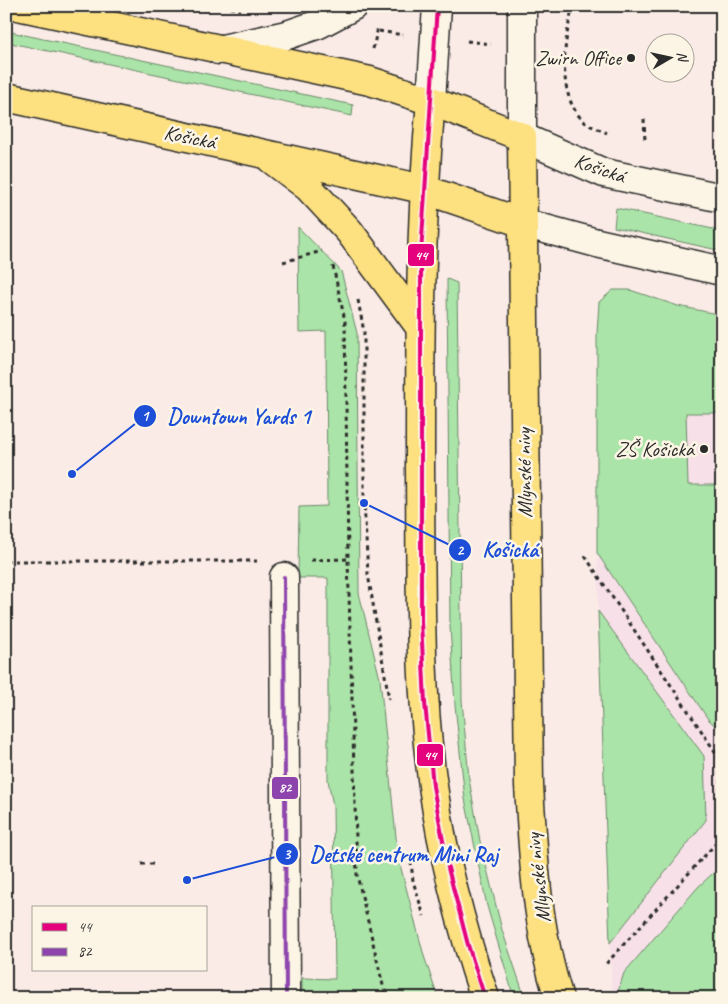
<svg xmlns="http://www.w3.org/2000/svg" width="728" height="1004" font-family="Caveat,sans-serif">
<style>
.built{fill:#f7e0e8}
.green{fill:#abe4a8;stroke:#6b886a}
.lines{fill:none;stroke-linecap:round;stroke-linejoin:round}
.minor-casing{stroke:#2b2b2b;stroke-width:31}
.tertiary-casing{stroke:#2b2b2b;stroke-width:31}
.secondary-casing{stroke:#2b2b2b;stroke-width:31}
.primary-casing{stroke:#2b2b2b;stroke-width:31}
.path{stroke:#2b2b2b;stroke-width:3;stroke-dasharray:4 4;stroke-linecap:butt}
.minor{stroke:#fcf5e5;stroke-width:28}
.tertiary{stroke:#fcf5e5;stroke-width:28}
.secondary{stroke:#fcf5e5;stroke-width:28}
.primary{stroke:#fde080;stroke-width:28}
.bus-1-casing{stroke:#fcf5e5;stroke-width:8}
.bus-2-casing{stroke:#fcf5e5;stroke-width:8}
.bus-1{stroke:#e5007d;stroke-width:4}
.bus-2{stroke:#8e44ad;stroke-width:4}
.poi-dot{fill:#2b2b2b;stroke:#fcf5e5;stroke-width:2}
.labels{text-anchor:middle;stroke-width:5;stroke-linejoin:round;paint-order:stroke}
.poi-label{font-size:21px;fill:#2b2b2b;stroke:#fcf5e5;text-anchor:end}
.street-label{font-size:21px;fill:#2b2b2b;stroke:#fcf5e5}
.leader{fill:none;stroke:#1d4ed8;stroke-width:2}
.callout-dot{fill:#1d4ed8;stroke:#fcf5e5;stroke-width:2}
.mark-label{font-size:15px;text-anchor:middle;font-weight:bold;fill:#fff}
.callout-label{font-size:22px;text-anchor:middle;font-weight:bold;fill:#1d4ed8;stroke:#fcf5e5;stroke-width:5;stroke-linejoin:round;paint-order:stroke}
.line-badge{stroke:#fcf5e5;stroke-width:2}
.badge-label{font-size:14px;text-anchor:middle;font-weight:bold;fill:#fff}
</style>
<rect width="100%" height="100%" fill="#faebe6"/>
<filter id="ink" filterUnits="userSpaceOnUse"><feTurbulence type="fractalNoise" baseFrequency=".02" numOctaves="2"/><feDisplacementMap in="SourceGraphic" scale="10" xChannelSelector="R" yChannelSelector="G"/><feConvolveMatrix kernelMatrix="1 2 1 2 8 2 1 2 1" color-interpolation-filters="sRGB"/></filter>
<g filter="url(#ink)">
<path class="built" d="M613,290H630L678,306L722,315V998H612L598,611L597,333L599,302Z"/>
<g class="green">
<path d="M6,31L353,105L352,116L6,42Z"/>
<path d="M616,208L722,231V251L614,227Z"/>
<path d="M298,227L341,271L357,333L359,593L380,679L398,857L424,956L438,998H302V978L335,979L333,806L328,780V578H298L299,507L327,506L326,331L299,332Z"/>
<path d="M447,279L457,283L462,700L469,779L480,841L502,930L525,998H514L487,906L465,799L455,705L450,626Z"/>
<path d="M613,290H630L678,306L722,315V413H686L688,485H722V732L708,719L597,553V333L599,302Z"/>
<path d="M598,611L704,756L706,820L610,943Z"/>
<path d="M722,865V998H616L624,973L698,887Z"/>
</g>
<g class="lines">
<defs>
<path id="minor" d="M284,577L286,998"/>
<g id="tertiary">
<path d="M522,137L604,173L722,198"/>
<path d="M523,223L597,243L722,271"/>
</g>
<g id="secondary">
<path d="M218,50L287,35L319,24L353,6"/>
<path d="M431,101L437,6"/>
<path d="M522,137V6"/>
</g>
<g id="primary">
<path d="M18,6L370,81L431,101L522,137L529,785C533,856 537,930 559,998"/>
<path d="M6,97L423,189L523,223"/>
<path d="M431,101C420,224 420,345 420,469C421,574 418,681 433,786C443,858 462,929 485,998"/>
<path d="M271,159L308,187L349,231L420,327"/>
</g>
</defs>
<use href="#minor" class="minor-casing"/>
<use href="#tertiary" class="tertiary-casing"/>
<use href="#secondary" class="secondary-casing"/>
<use href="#primary" class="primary-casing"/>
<g class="path">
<path d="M223,6L241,10"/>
<path d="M573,6C564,40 555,98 586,123C592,127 601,130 607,133"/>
<path d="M379,31L403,35"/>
<path d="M467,41L491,44"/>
<path d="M373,49L378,26"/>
<path d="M644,119L645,141"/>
<path d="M283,262L322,251"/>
<path d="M333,266L345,321L348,559L357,875L386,998"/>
<path d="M358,300L364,332V503L368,574L389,699"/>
<path d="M585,556L720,759L719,840L605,965"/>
<path d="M311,560L348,559"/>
<path d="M6,561H257"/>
<path d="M411,861L413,881L424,916"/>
<path d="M141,864H153"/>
</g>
<use href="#minor" class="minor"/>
<use href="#tertiary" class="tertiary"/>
<use href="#secondary" class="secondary"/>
<use href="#primary" class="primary"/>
<defs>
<path id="bus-1" d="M437,6L421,254V621L425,703L433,786L448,868L468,945L485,998"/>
<path id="bus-2" d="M284,577L286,998"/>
</defs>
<use href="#bus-1" class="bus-1-casing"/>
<use href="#bus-2" class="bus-2-casing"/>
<use href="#bus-1" class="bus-1"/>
<use href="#bus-2" class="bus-2"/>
</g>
</g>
<g class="poi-dot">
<circle cx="631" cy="58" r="5"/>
<circle cx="704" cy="449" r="5"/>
</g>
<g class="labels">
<g class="poi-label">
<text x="621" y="65">Zwirn Office</text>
<text x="694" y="456">ZŠ Košická</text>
</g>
<g class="street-label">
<text transform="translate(190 137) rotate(12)" y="7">Košická</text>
<text transform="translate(600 168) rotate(19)" y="7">Košická</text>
<text transform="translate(524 473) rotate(-91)" y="7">Mlynské nivy</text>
<text transform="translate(538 878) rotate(-97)" y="7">Mlynské nivy</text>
</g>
</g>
<path class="leader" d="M72 474L145 416M364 503L460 550M187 880L287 854"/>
<g class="callout-dot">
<circle cx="72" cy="474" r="5"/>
<circle cx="364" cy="503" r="5"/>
<circle cx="187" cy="880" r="5"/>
<circle cx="145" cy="416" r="12"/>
<circle cx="460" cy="550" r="12"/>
<circle cx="287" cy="854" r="12"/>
</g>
<g class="mark-label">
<text x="145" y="421">1</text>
<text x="460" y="555">2</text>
<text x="287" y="859">3</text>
</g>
<g class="callout-label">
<text x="239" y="424">Downtown Yards 1</text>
<text x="510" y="557">Košická</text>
<text x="404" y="862">Detské centrum Mini Raj</text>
</g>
<g class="line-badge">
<rect x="407" y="243" width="28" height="24" rx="5" fill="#e5007d"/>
<rect x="416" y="743" width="28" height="24" rx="5" fill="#e5007d"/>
<rect x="271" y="776" width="28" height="24" rx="5" fill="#8e44ad"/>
</g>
<g class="badge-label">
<text x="421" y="260">44</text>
<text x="430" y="760">44</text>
<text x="285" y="792">82</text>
</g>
<rect width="728" height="1004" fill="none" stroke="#fcf5e5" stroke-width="25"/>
<rect x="12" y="12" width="703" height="979" fill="none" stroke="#2b2b2b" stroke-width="2" filter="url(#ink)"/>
<rect x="32" y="906" width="175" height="65" fill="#fcf5e5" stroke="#a8a49b"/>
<rect x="42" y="923" width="25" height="8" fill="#e5007d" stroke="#a8a49b"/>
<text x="78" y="932" font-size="15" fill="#2b2b2b">44</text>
<rect x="42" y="948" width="25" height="8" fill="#8e44ad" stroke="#a8a49b"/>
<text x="78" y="956" font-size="15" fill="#2b2b2b">82</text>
<g transform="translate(670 58) rotate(81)"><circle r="24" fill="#fcf5e5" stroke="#a8a49b"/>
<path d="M0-4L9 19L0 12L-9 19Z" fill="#2b2b2b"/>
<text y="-8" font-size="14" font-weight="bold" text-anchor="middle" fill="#2b2b2b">N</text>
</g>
</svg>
